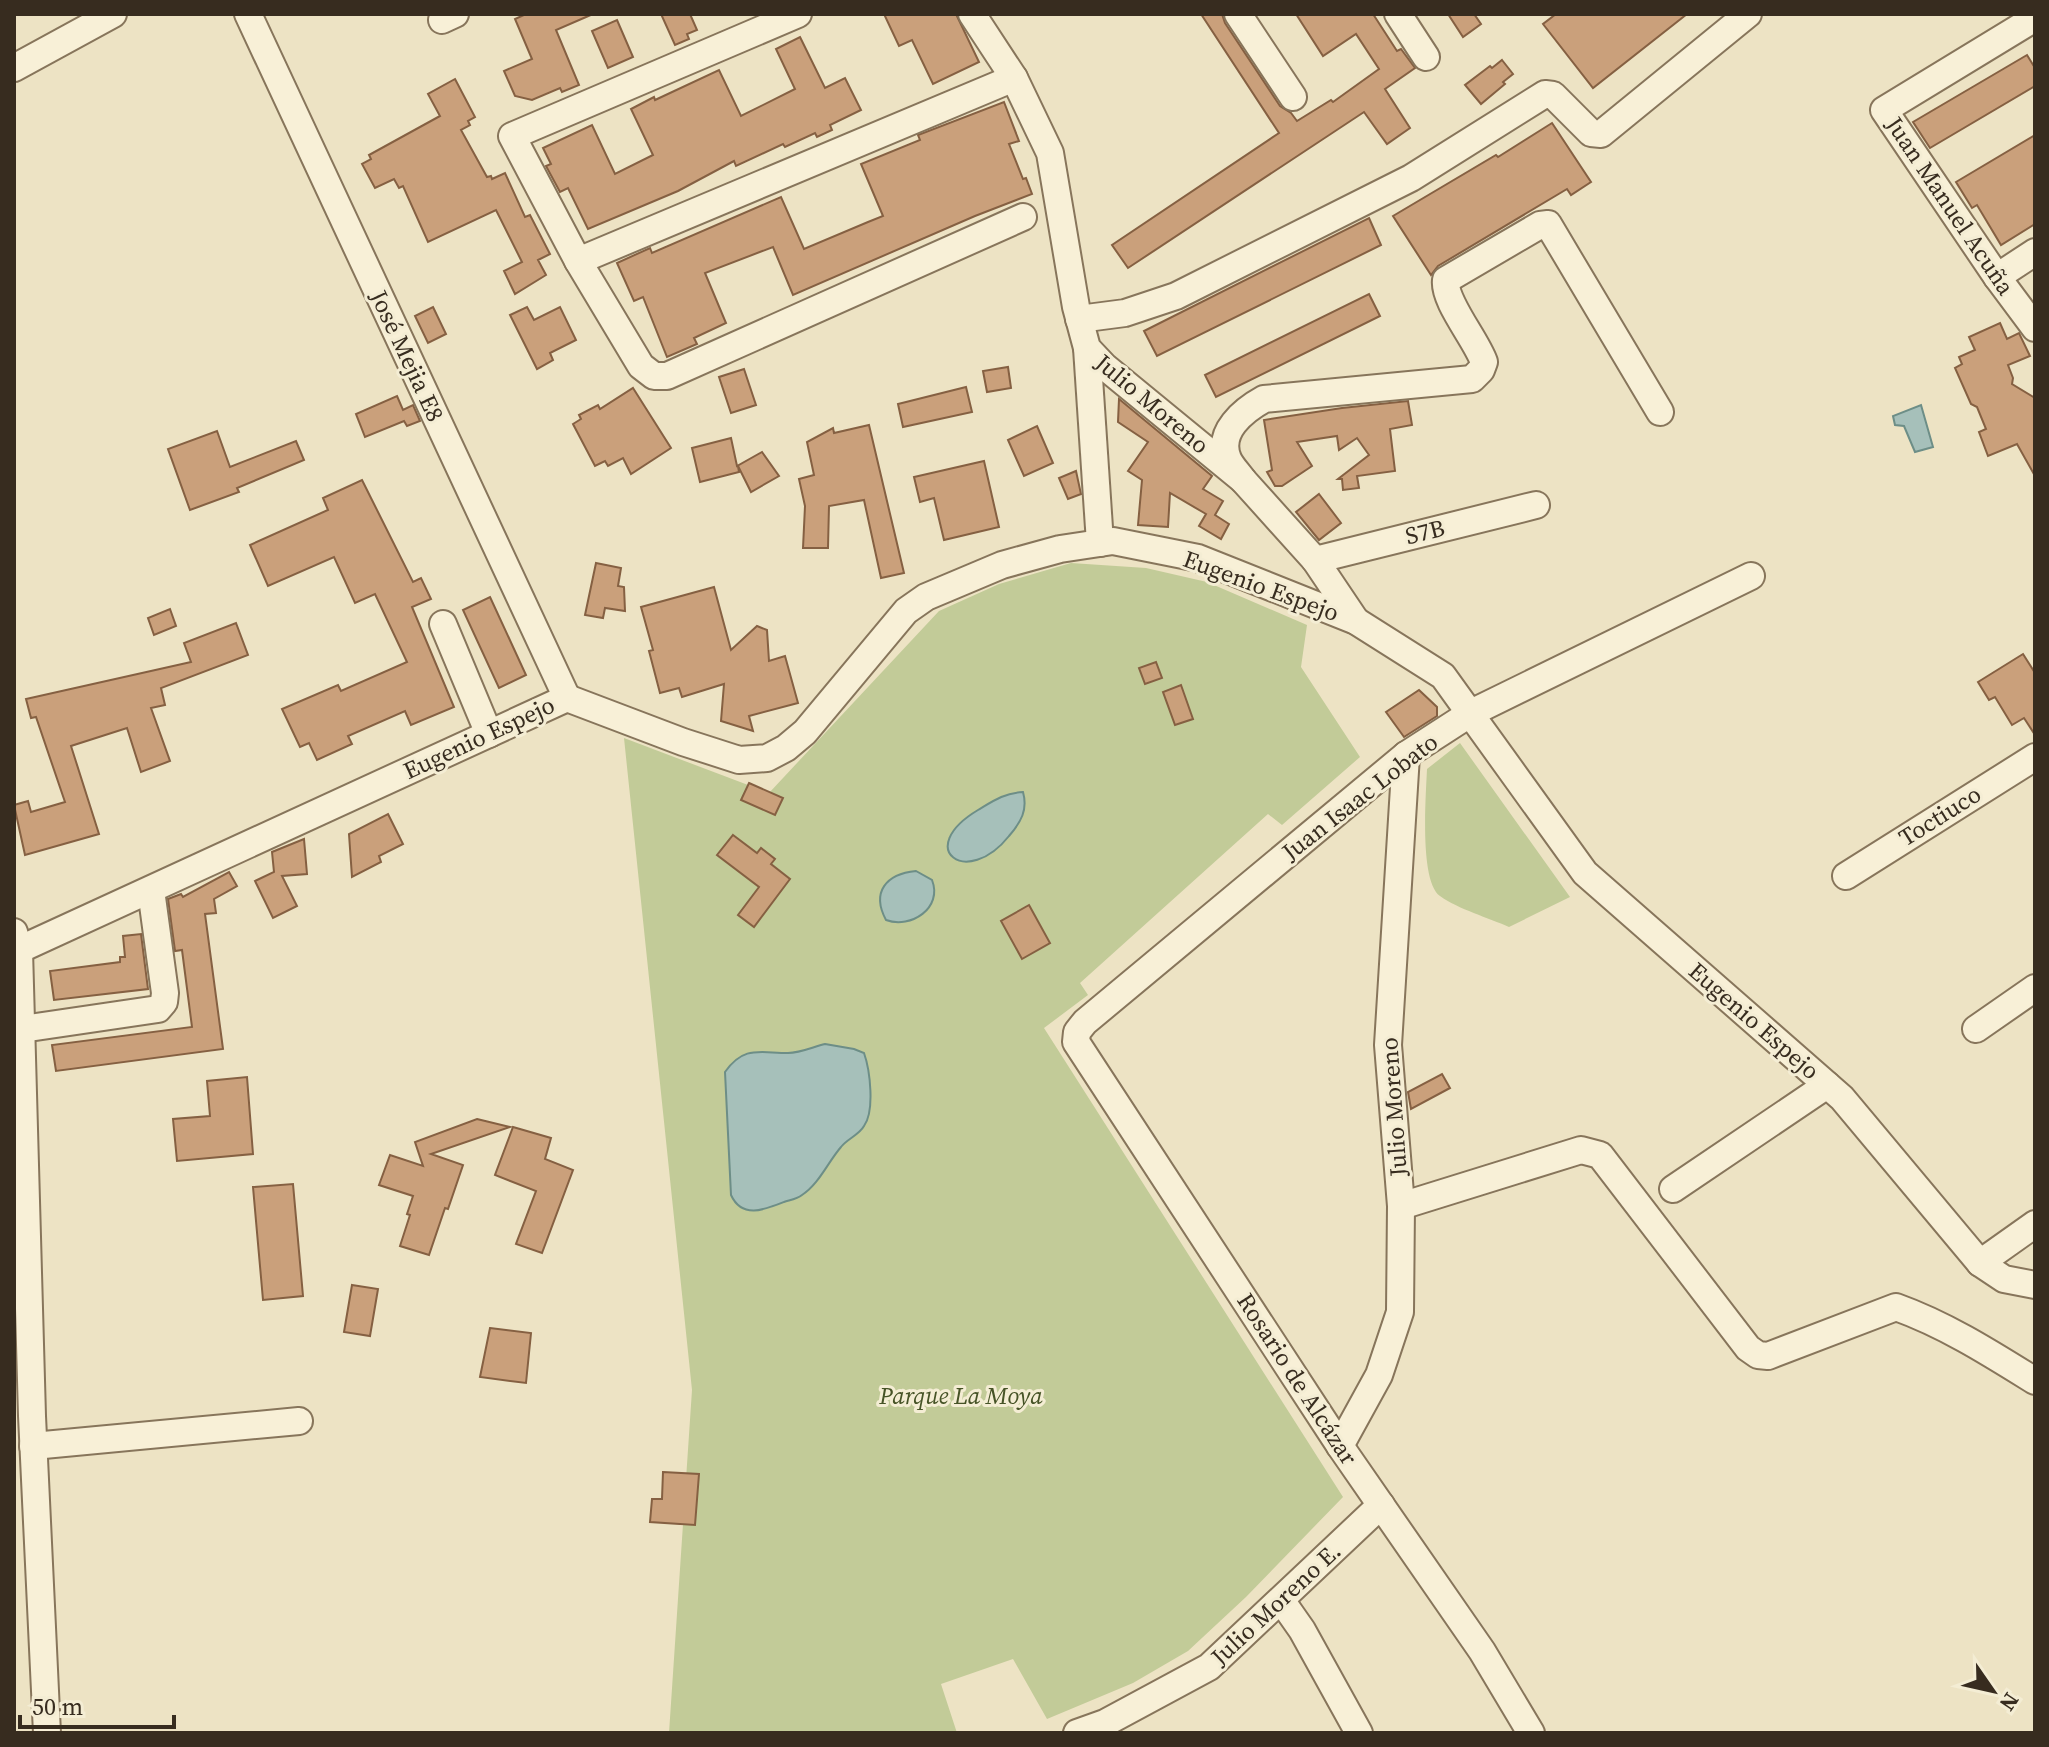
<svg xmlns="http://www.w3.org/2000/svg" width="2049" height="1747" font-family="'Source Serif 4',serif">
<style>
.green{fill:#c2cb98}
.water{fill:#a6c0ba;stroke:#6d8e87;stroke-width:2}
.building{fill:#caa07b;stroke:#856042;stroke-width:2}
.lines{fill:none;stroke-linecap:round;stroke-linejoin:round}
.minor-casing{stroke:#87755b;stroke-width:30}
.minor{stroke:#f8f0d7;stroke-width:26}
.labels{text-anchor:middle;stroke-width:6;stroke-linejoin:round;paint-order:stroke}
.street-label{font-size:24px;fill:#372c1f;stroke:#f4edd4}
.park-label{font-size:24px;font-style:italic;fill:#465326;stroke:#f4edd4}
</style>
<rect width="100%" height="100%" fill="#ede3c4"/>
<g class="green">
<path d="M1071,563L1146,568L1207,582L1307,625L1301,667L1360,757L1282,825L1268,814L1080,983L1088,995L1044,1028L1343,1497L1246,1597L1188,1651L1133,1683L1047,1719L1013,1659L941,1684L957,1733H669L692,1390L624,738L769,793L939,611L999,584Z"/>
<path d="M1460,743L1570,897L1509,927C1489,918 1458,909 1440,896C1419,881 1426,795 1427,769Z"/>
</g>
<g class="water">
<path d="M1921,405L1933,447L1915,452L1904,426L1895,425L1893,416Z"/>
<path d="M1023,792C1028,810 1021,822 1009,836C967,889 913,849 978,810C993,801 1004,793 1023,792Z"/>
<path d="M916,871L932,880C943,908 911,929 886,920C871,892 886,874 916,871Z"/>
<path d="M825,1044L854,1049L864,1053C870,1070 875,1111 864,1126C859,1135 847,1139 841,1147C828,1162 819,1184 802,1195C797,1199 790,1200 784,1202C764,1210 742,1219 731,1195L725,1072C744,1045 760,1053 788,1053C800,1053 813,1047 825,1044Z"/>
</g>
<g class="building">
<path d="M526,14H593L556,30L579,85L562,92L560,88L532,100L515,96L504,71L532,59L515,19Z"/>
<path d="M661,14H690L697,30L687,34L689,39L675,45Z"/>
<path d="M884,14H956L979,62L933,84L912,40L899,46Z"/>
<path d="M1201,14H1222L1225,23L1280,106L1291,113L1297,121L1331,100L1333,102L1379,69L1356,34L1323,56L1296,14H1373L1397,51L1401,49L1415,68L1385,89L1410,128L1387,144L1364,112L1128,268L1112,245L1279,133Z"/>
<path d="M1448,14H1474L1481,24L1463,37Z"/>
<path d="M1556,14H1687L1593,88L1543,24Z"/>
<path d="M617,20L633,57L608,68L592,31Z"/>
<path d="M800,37L825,88L845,78L861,110L830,125L832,130L817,137L815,133L785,147L783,144L736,166L734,161L678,191L588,229L568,188L560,192L546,166L551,164L543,148L592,125L615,174L653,155L631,109L654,97L655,100L719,70L741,116L795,89L776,49Z"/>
<path d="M2027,55L2035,68V86L1930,148L1913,122Z"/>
<path d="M1502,60L1513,74L1503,82L1505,84L1481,104L1465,85L1490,66L1492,68Z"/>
<path d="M455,79L475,117L468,121L470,125L461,130L487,177L491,176L492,179L505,173L525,217L530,215L550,254L538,260L546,275L515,294L504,271L522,262L496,210L428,242L403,186L399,188L394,179L375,188L362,164L371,159L369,155L440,116L428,94Z"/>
<path d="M1004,102L1019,141L1009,144L1023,179L1026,178L1032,194L975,216L793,295L773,247L705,273L726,323L694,338L697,344L667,357L643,297L634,301L617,263L650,248L652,253L781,197L804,249L868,222L883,216L861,164L920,140L918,135Z"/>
<path d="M1552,123L1591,182L1571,195L1567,189L1438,266L1431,275L1393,216L1496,155L1498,157Z"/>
<path d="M2035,135V224L2001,245L1977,205L1972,208L1956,182Z"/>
<path d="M1369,218L1381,245L1157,356L1144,331Z"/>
<path d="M1369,294L1380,316L1216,397L1205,375Z"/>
<path d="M433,307L446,334L428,343L415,316Z"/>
<path d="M527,307L534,320L560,307L576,340L550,353L553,360L537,369L510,315Z"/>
<path d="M2000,323L2007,339L2019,333L2030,356L2008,365L2013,378L2012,384L2035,398V476L2017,444L1988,456L1979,432L1986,429L1977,407L1971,404L1955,368L1962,364L1959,357L1975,350L1969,337Z"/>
<path d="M1008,367L1011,388L987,392L983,371Z"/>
<path d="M744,369L756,405L731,413L719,377Z"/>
<path d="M966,387L972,412L903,427L898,404Z"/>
<path d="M633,388L671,448L631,474L623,458L608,466L605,461L595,466L573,424L581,419L579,415L598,405L600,409Z"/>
<path d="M397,396L403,410L413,405L420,421L407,426L404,421L365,437L356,414Z"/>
<path d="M1119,399L1212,476L1203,489L1223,501L1215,515L1229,524L1221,539L1199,526L1206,514L1170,493L1168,527L1138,525L1142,480L1128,471L1148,442L1118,422Z"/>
<path d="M1408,401L1412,425L1390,429L1395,471L1357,476L1359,488L1343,490L1342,479H1338L1369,455L1357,438L1339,450L1337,436L1297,442L1312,466L1282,486H1275L1267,472L1272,470L1264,420L1342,408Z"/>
<path d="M869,425L904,573L881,578L864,500L829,506L828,548H803L805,506L799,479L814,475L807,442L833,428L834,433Z"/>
<path d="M1037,426L1053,463L1024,476L1008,440Z"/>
<path d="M217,431L230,467L296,441L304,460L237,488L239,492L190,510L168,449Z"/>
<path d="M731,438L737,466L762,452L779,476L751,492L738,466L739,472L700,482L692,448Z"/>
<path d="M984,461L999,527L944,540L934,498L920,502L914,477Z"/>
<path d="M1076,471L1081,494L1068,499L1059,478Z"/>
<path d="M362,480L413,582L421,578L431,599L412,607L454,707L411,725L405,711L348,736L352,744L317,760L309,743L300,747L282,709L338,685L341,691L407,662L375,594L355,603L334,557L268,586L250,545L328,510L323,498Z"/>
<path d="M1319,494L1341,523L1319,540L1296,512Z"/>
<path d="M596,563L621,568L618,586L624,587L625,611L605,608L603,618L585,615Z"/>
<path d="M714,587L731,650L757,626L767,630L769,661L785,656L798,703L749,716L753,731L721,721L724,684L682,697L679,688L660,693L649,651L653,650L641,607Z"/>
<path d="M490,597L526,675L499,688L463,610Z"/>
<path d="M170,609L176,626L154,635L148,618Z"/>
<path d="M236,623L248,655L161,688L165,705L151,708L170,761L141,772L127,728L71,746L99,834L25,855L14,805L28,801L31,812L65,802L36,717L31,718L26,699L191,662L184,643Z"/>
<path d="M2023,654L2035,673V735L2024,718L2012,725L1995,697L1989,700L1978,682Z"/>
<path d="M1156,662L1162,678L1145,684L1139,668Z"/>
<path d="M1181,685L1193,719L1175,725L1163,692Z"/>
<path d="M1419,690L1437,707V716L1404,737L1386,712Z"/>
<path d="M749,783L783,798L775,815L741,800Z"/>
<path d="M388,814L403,844L379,856L381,862L352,877L349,834Z"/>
<path d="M733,835L757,853L761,848L775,859L771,864L790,879L754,927L738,915L759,887L717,855Z"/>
<path d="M304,839L307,874L282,876L297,906L273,918L255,881L274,872L272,852Z"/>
<path d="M229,872L237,886L214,899L216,913L205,914L223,1049L56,1071L52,1045L192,1027L182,950L175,951L168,899L181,894L183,897Z"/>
<path d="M1029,905L1050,943L1022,959L1001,921Z"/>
<path d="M141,934L148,989L54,1000L50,971L120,962V957H125L123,936Z"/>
<path d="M1442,1074L1450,1088L1411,1109L1408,1092Z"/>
<path d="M247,1077L253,1154L177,1161L173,1119L210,1116L207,1081Z"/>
<path d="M477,1119L510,1127L431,1154L463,1165L448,1209L445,1208L429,1255L400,1246L410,1215L407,1214L413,1196L379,1185L390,1155L423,1166L415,1142Z"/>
<path d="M513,1127L551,1138L545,1159L573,1170L542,1253L516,1244L536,1191L495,1175Z"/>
<path d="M293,1184L303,1296L263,1300L253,1187Z"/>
<path d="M352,1285L378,1289L370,1336L344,1332Z"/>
<path d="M490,1328L531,1333L526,1383L480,1377Z"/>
<path d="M663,1472L699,1474L695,1525L650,1522L652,1499H662Z"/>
</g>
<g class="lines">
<defs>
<g id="minor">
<path d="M248,14L567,698"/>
<path d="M798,14L512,136L578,261L641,366L654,376H667L1023,217"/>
<path d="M972,14L1014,78L1050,153L1076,307L1087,348L1104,366L1243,480L1315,560L1356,621"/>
<path d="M1238,14L1293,97"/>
<path d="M1398,14L1426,57"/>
<path d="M2035,18L1884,110L1997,277L2035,328"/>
<path d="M442,20L455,14"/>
<path d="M14,68L113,14"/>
<path d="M578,261L1014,78"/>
<path d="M1997,277L2035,252"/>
<path d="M1079,319L1125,313L1176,296L1411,178L1545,94L1553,95L1591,133L1601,134L1748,14"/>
<path d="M1087,348L1100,543"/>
<path d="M1243,480C1238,473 1231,466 1228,459C1216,432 1244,410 1264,399L1472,379L1481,370L1484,362C1476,339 1443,301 1446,280L1540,225L1548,224L1660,412"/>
<path d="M1315,560L1536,505"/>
<path d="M443,624L489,734"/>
<path d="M1846,876L2035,757"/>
<path d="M14,932L19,950L32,1416L47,1733"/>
<path d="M14,952L567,698L683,742L739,760L767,758L786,748L805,732L906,611L926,597L1002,565L1060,549L1113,541L1198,558L1356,621L1443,676L1585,873L1842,1098L1980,1263L2004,1279L2035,1285"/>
<path d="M22,1029L158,1009L164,1002L165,993L151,890"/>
<path d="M1976,1029L2035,988"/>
<path d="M1673,1189L1827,1085"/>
<path d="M1401,1206L1581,1150L1600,1155L1748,1348L1758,1355L1768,1356L1896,1307C1946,1325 1990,1353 2035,1381"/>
<path d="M1980,1263L2035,1224"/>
<path d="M33,1446L299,1421"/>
<path d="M1340,1446L1379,1375L1400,1312L1401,1206L1388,1045L1406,755"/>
<path d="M1281,1600L1302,1630L1359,1733"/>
<path d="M1077,1733L1105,1723L1209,1667L1381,1505"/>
<path d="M1531,1733L1482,1651L1340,1446L1076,1042L1077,1032L1085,1022L1406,755L1471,713L1751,576"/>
</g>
</defs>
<use href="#minor" class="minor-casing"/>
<use href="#minor" class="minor"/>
</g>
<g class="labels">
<g class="street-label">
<text transform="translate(1950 206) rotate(56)" y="8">Juan Manuel Acuña</text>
<text transform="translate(407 356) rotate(65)" y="8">José Mejia E8</text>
<text transform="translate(1152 404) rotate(40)" y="8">Julio Moreno</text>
<text transform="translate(1425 532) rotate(-14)" y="8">S7B</text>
<text transform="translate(1261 586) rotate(20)" y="8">Eugenio Espejo</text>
<text transform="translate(479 738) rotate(-25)" y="8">Eugenio Espejo</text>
<text transform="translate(1360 797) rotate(-38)" y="8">Juan Isaac Lobato</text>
<text transform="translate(1940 816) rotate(-32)" y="8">Toctiuco</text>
<text transform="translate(1754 1021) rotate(41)" y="8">Eugenio Espejo</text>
<text transform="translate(1394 1107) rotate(-94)" y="8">Julio Moreno</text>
<text transform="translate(1297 1379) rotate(57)" y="8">Rosario de Alcázar</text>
<text transform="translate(1276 1604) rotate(-43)" y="8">Julio Moreno E.</text>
</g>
<g class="park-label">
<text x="961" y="1404">Parque La Moya</text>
</g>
</g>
<rect width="2049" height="1747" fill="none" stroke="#372c1f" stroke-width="32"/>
<g transform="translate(1993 1691) rotate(124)" stroke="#f4edd4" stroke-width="6" paint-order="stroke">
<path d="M0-6L14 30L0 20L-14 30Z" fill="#372c1f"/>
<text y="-12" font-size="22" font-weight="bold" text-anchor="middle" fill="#372c1f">N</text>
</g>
<path d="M20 1715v12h154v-12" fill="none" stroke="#372c1f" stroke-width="4"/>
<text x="32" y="1715" font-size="24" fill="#372c1f" stroke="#f4edd4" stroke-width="6" paint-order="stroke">50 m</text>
</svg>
